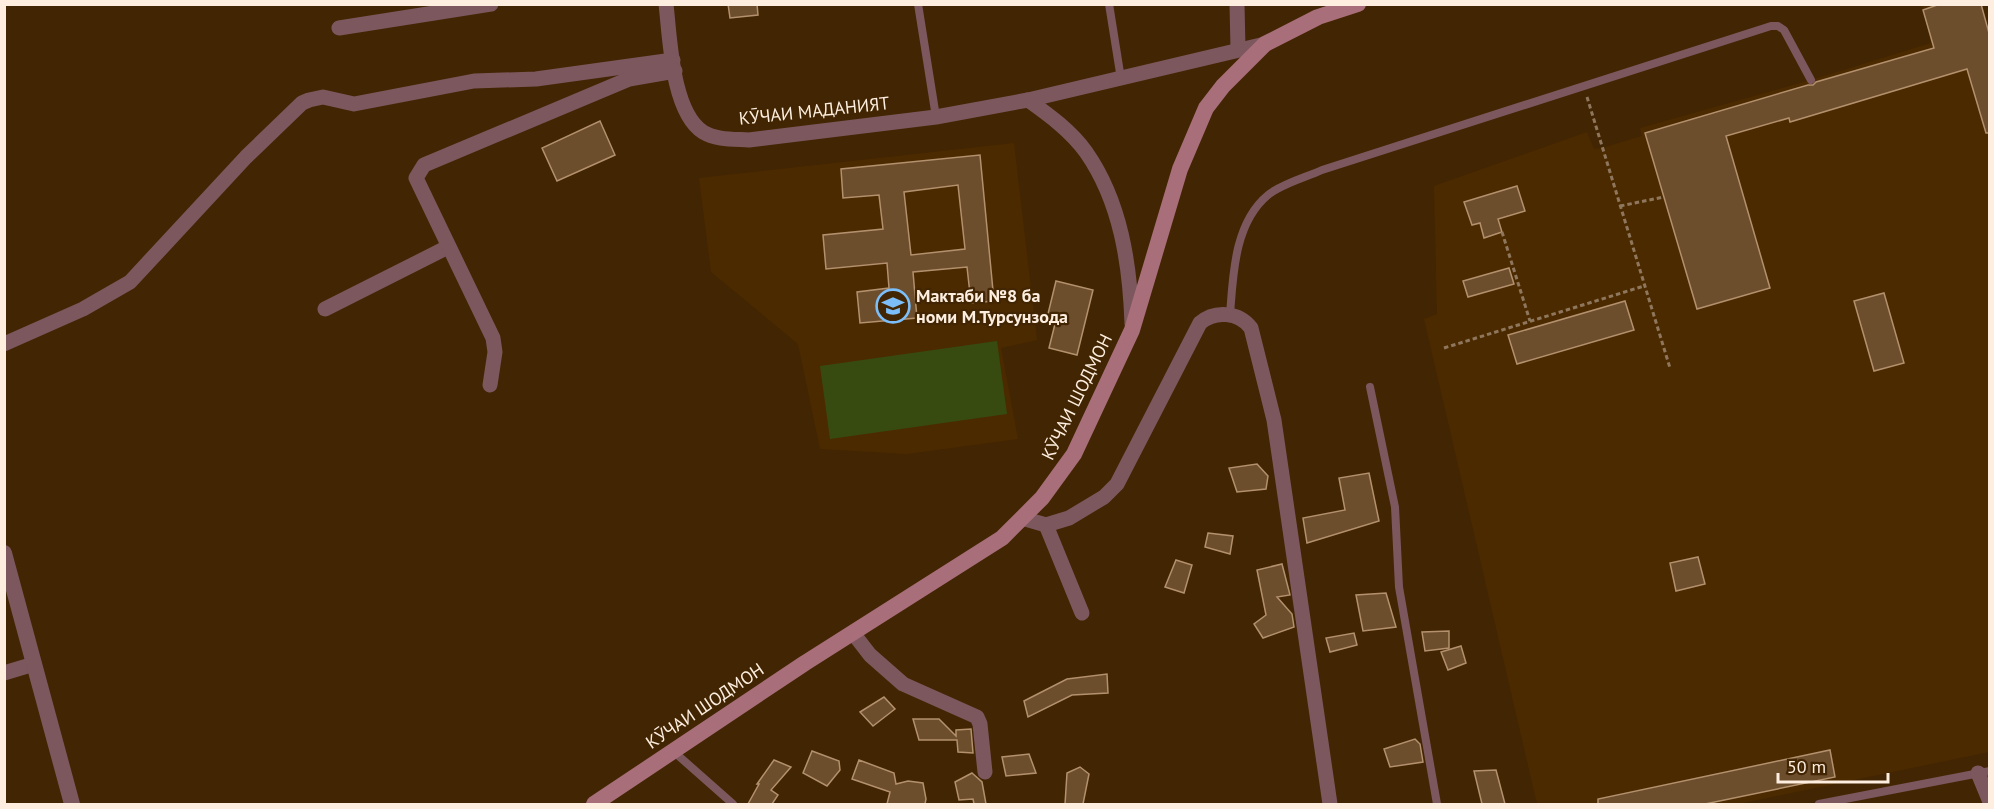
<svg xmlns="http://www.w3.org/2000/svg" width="1994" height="809" font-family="'PT Sans',sans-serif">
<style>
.built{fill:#4c2a00}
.green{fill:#374b10}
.building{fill:#6c4d2c;stroke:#b3916e;stroke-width:1.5;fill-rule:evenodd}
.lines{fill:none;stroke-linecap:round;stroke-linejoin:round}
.path{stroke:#8e775c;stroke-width:3;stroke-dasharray:4.5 3;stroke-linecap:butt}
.service{stroke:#7c575e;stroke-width:8}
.minor{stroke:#7c575e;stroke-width:15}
.tertiary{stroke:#7c575e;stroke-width:16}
.secondary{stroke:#a86e7a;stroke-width:16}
.labels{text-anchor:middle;stroke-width:4.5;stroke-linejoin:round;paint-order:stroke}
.street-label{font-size:18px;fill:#fdeedf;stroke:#422502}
.poi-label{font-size:18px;font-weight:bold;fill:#fdeedf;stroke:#422502;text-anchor:start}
</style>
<rect width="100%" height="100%" fill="#422502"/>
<g class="built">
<path d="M1926,4L1979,5L1990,41L1989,752L1738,804H1537L1424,319L1437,314L1434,186L1587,132L1594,149L1602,148L1642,136L1640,128L1811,80L1931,43L1922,6Z"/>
<path d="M1014,143L1037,340L1001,348L1018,439L907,454L820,449L798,344L711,272L699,178Z"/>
</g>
<path class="green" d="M997,341L1007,414L830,439L820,366Z"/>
<g class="building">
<path d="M728,4H757L758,15L730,18Z"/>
<path d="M1940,4H1981L1989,33V133H1986L1967,69L1790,122L1789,118L1726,136L1770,288L1697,309L1645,133L1808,85H1813L1816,82L1934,48L1923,10Z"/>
<path d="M600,121L615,155L557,181L542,148Z"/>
<path d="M980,155L994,301L971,303L967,267L913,272L917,318L860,323L857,292L889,288L887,263L826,269L823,235L883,229L879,195L843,198L841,169ZM958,185L965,249L911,255L904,192Z"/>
<path d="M1517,186L1525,211L1498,219L1502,232L1484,238L1480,223L1472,225L1464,202Z"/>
<path d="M1509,268L1514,284L1468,297L1463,281Z"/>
<path d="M1056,281L1093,290L1077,355L1049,348L1056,320L1047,318Z"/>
<path d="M1884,293L1904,363L1874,371L1854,301Z"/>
<path d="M1625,301L1634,330L1517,364L1508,335Z"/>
<path d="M1257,464L1268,476L1266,489L1237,492L1229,468Z"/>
<path d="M1369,473L1379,521L1307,543L1303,518L1345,510L1339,478Z"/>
<path d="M1208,533L1233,536L1230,554L1205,547Z"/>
<path d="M1698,557L1705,584L1676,591L1670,563Z"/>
<path d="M1176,560L1192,565L1184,593L1165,587Z"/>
<path d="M1282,564L1290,595L1277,597L1292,614L1294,627L1263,638L1254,624L1266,615L1257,570Z"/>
<path d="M1386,593L1396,627L1363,631L1356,595Z"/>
<path d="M1449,631V648L1425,651L1422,632Z"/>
<path d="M1354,633L1357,645L1330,652L1326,638Z"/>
<path d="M1461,646L1466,663L1448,670L1441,652Z"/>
<path d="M1107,674L1108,693L1072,695L1028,717L1024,701L1067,679Z"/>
<path d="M884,697L895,709L873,726L860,712Z"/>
<path d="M913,719H939L956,736V730L971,729L973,753L958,752L957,740H919Z"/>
<path d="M1415,739L1420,744L1423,762L1390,767L1384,749Z"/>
<path d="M1830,750L1835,777L1705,804H1598V799Z"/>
<path d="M812,751L839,761L840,770L827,786L803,773Z"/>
<path d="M1029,754L1036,773L1006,776L1002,757Z"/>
<path d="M774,760L791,767L771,790L778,795L772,804H748L759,784H757Z"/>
<path d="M859,760L894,773L896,784L908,781L923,783L926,799L925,804H887L890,792L852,779Z"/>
<path d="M1080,767L1089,774L1083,804H1065L1067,773Z"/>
<path d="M1496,770L1505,804H1482L1474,771Z"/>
<path d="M972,773L982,782L986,804H974L973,799L959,800L955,782Z"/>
</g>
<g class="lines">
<g class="path">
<path d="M1587,97L1670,368"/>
<path d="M1620,206L1664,197"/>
<path d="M1502,232L1530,321"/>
<path d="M1444,348L1644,286"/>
</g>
<g class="service">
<path d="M918,4L936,117"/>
<path d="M1109,4L1121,79"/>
<path d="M1230,315C1233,276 1234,223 1268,195C1281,184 1307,177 1322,170L1771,26H1778L1784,30L1811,80"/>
<path d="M1370,387L1395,507L1399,587L1437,804"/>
<path d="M673,751L733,804"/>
<path d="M1819,804L1990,771"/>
</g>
<g class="minor">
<path d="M666,4C670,39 672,112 703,132C716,140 734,139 749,140L936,117L1028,100L1265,44"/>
<path d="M1237,4L1238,49"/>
<path d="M339,28L491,4"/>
<path d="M1028,100C1049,115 1071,131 1086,152C1121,202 1130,265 1132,324"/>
<path d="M325,309L448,247"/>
<path d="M4,344L83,309L130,282L246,157L302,103L309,100L323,97L354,104L474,81L536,79L673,60"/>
<path d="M490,385L495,352L493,338L416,178L424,165L629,79L675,71"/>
<path d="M1022,518L1046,525L1069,518L1104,497L1117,484L1200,323C1215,310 1239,312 1251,328L1274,420L1330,804"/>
<path d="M1046,525L1082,613"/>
<path d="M853,633L870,655L903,684L977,717L980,724L985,772"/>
<path d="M4,673L34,664"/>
<path d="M1978,773L1990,802"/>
</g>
<path class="tertiary" d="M4,553L72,804"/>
<path class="secondary" d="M594,804L805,663L1002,538L1042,498L1074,454L1132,330L1180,169L1206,108L1223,86L1265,44L1318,17L1358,4"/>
</g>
<defs>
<symbol id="school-ring" viewBox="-11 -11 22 22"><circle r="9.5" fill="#422502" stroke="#7cbef9" stroke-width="1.5"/><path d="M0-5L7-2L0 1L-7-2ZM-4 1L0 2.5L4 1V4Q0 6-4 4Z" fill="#7cbef9"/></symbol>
</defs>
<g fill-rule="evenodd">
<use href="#school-ring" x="874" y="287" width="38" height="38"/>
</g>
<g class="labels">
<g class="street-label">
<text transform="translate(814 111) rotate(-6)" y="6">КӮЧАИ МАДАНИЯТ</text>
<text transform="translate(1077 397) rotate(-64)" y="6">КӮЧАИ ШОДМОН</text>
<text transform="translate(705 706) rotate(-34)" y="6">КӮЧАИ ШОДМОН</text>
</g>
<g class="poi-label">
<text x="916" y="302">Мактаби №8 ба<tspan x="916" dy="21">номи М.Турсунзода</tspan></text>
</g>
</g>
<rect width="1994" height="809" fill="none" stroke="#fdeedf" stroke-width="12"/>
<path d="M1778 773v9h110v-9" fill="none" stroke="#fdeedf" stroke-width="3"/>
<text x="1787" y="773" font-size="18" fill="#fdeedf" stroke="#422502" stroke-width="4.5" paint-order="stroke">50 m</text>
</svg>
